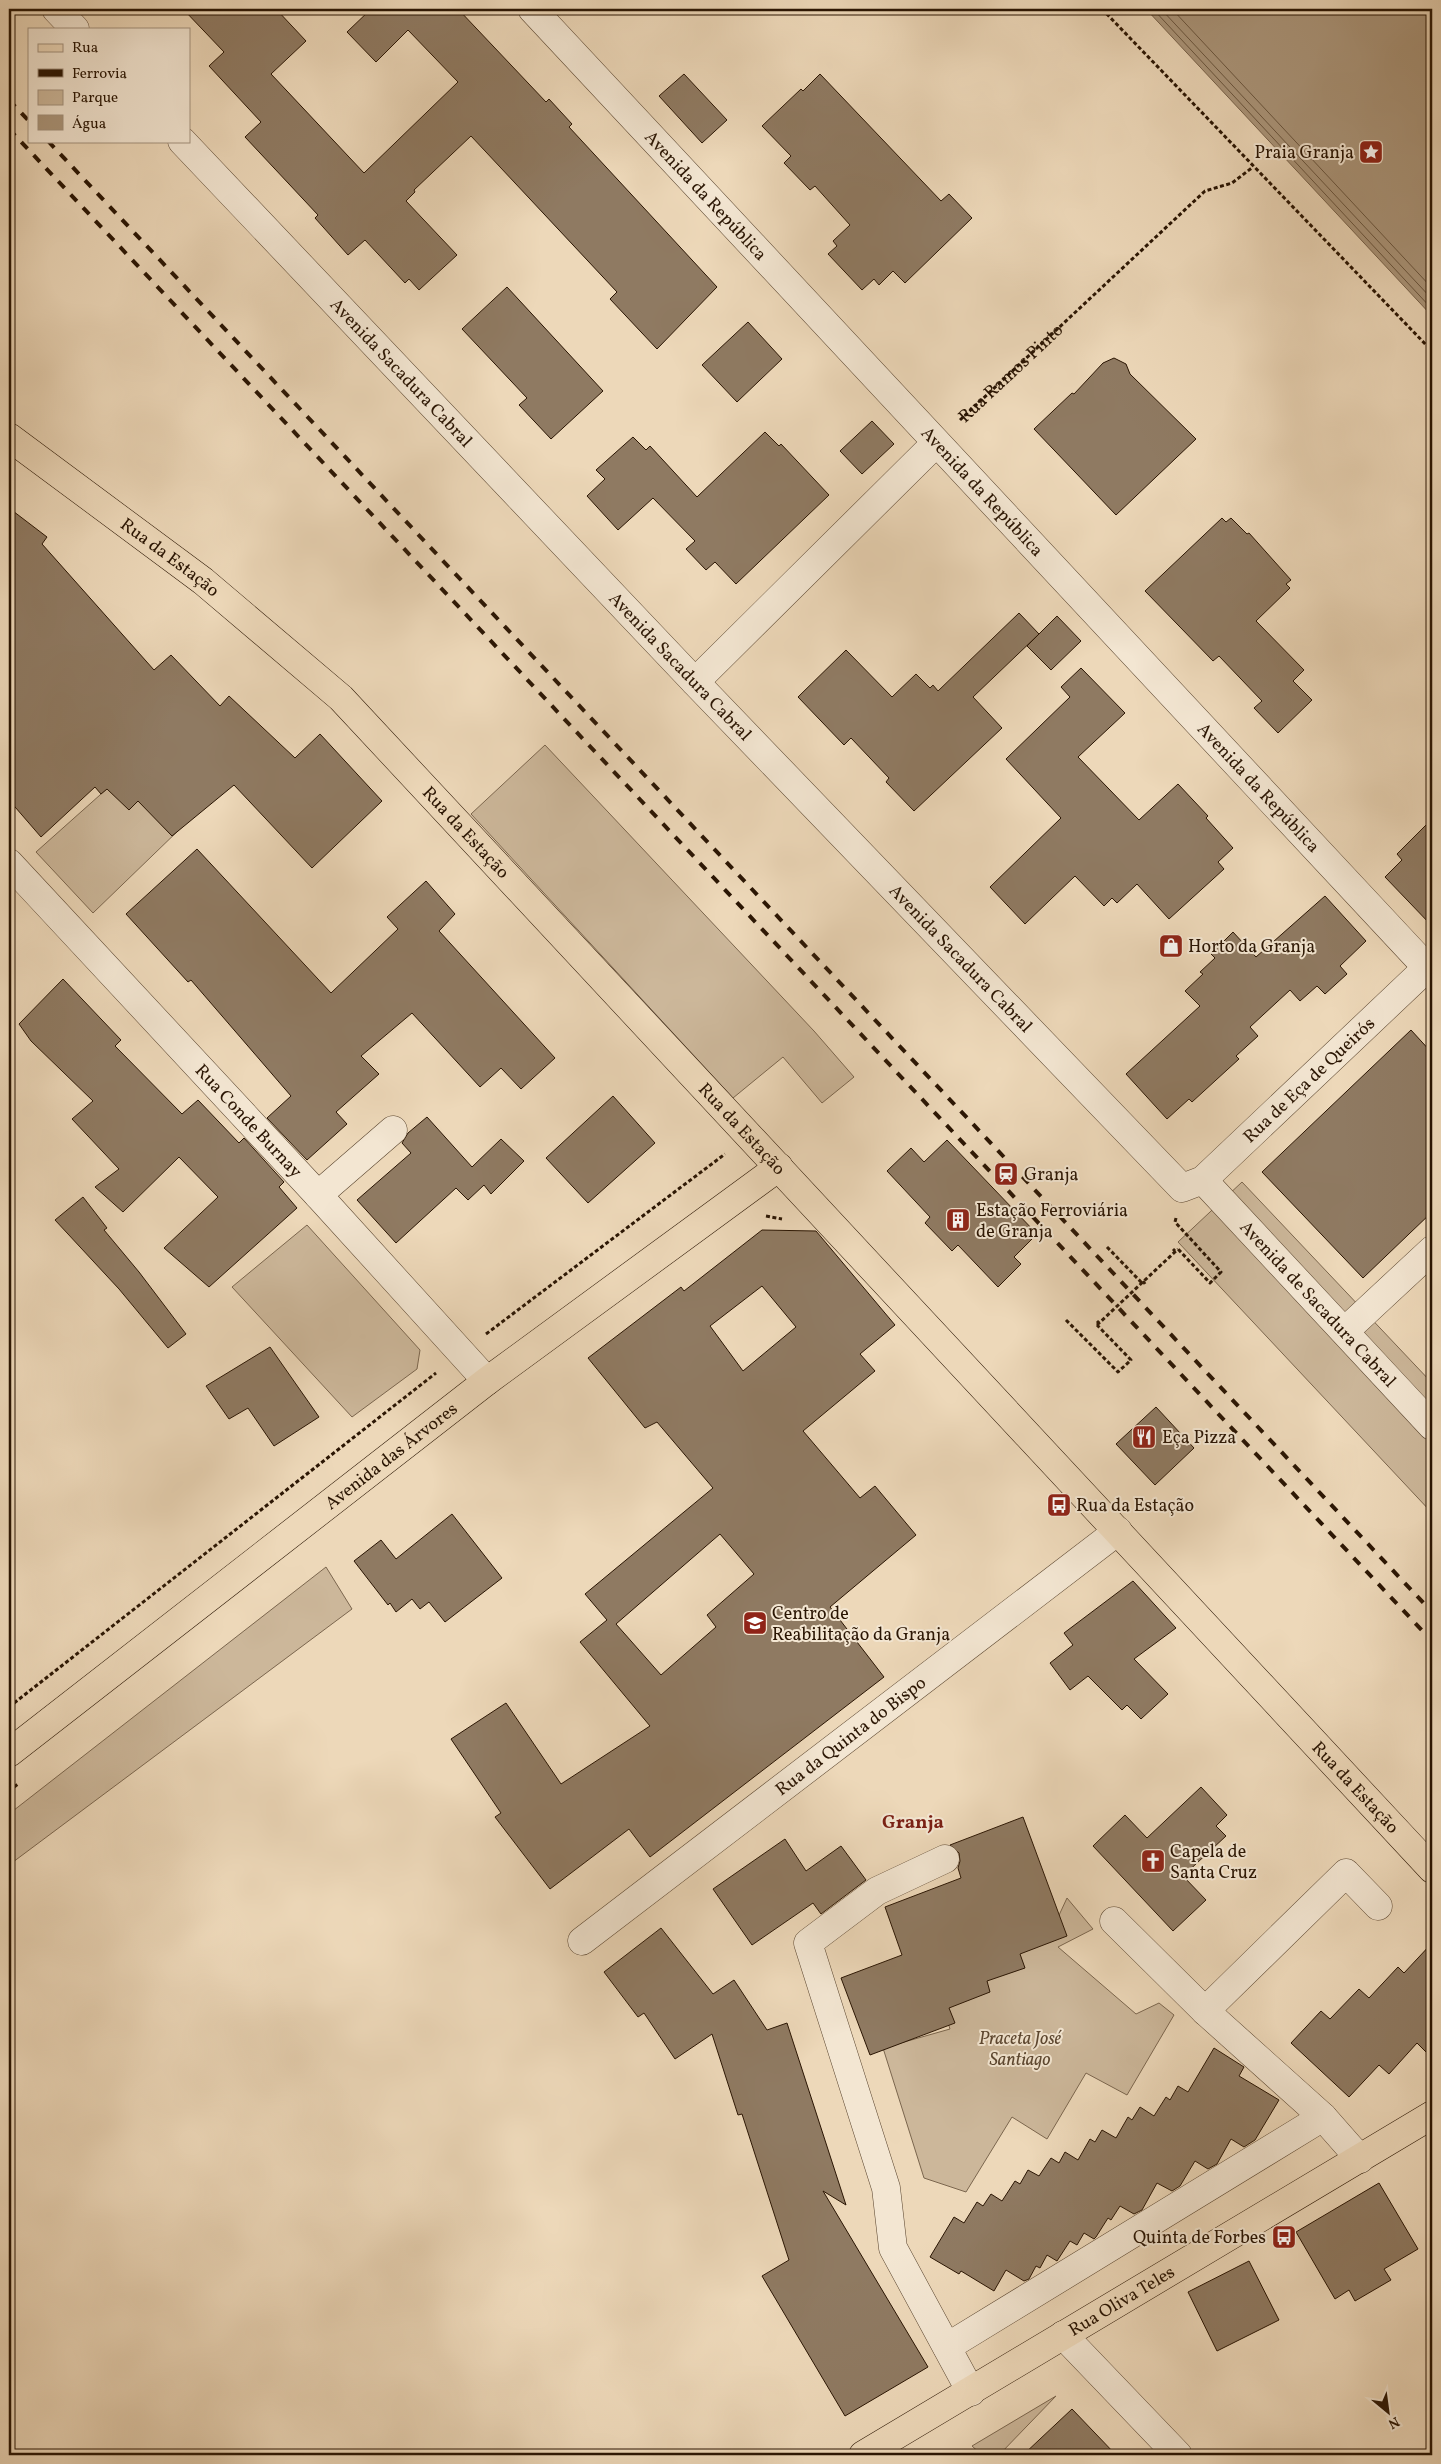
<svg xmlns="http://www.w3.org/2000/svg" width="1441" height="2464" font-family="Vollkorn,serif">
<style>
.green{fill:#ccb79a;stroke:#7b664e}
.water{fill:#ab967b;stroke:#77624b}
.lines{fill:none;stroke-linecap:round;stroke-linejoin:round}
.shore{stroke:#6a563f;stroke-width:1}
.building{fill:#8f7a62;stroke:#2a1503;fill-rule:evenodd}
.minor-casing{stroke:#5b4630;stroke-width:29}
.major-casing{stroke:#2a1503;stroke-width:29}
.path{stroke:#2a1503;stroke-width:3;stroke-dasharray:4 2.5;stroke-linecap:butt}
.minor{stroke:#f3e6d2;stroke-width:28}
.major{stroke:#edd8b9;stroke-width:28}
.rail{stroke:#2a1503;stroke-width:4;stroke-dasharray:9 9;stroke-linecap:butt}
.path-bridge{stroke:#2a1503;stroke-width:3;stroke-dasharray:4 2.5;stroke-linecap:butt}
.labels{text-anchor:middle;stroke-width:4;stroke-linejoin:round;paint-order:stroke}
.poi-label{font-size:18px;fill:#2a1503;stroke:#f3e6d2;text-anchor:start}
.street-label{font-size:18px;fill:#2a1503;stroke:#f3e6d2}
.park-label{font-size:18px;font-style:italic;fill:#5b4630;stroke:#f3e6d2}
.neighbourhood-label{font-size:19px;font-weight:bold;fill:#7a1f14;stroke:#f3e6d2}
</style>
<rect width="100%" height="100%" fill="#edd8b9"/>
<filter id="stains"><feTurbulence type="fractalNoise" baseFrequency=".004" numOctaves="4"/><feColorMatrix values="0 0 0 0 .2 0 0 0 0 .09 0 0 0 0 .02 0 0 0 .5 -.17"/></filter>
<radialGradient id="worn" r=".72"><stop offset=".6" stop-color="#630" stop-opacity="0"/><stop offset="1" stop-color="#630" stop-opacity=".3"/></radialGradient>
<g class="green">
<path d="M545,745L814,1031L854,1077L822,1103L783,1057L733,1098L471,814Z"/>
<path d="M128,770L183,826L93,913L36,852Z"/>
<path d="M1242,1182L1432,1383V1513L1178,1242Z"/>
<path d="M307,1225L420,1350L417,1369L352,1417L232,1287Z"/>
<path d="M326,1567L352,1609L9,1865V1814Z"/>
<path d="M1067,1898L1093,1929L1058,1947L1136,2014L1159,2003L1174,2015L1127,2095L1086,2073L1047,2139L1012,2117L966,2192L924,2178L883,2048L950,2029L941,2001L980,1977L1013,1951L1054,1926Z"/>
<path d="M1056,2396L999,2455H982L972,2446Z"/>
</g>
<path class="water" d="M1146,9H1432V316Z"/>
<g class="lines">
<g class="shore">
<path d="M1153,9L1432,309"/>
<path d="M1161,9L1432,299"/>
<path d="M1172,9L1432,288"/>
</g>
</g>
<g class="building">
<path d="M183,9H276L306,41L271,74L364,173L458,82L408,30L376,62L347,32L371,9H458L546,102L549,99L572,124L569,127L717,287L657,349L610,299L617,292L471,136L414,190L415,192L406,201L457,255L419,290L409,279L405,283L365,240L348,255L315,218L318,215L245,137L261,122L209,66L224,52Z"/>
<path d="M684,74L727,120L702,143L659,96Z"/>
<path d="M820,74L941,201L949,194L972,218L905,283L893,271L879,285L874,279L862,290L828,254L837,246L833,241L850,225L815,186L810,190L784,163L791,156L762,126L801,89L803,91Z"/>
<path d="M507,287L603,391L551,439L519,405L527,398L462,329Z"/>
<path d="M748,322L782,359L737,402L702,365Z"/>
<path d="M1114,358L1126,364L1130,374L1196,439L1116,515L1034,429L1072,393L1074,394L1103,363Z"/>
<path d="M872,421L894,444L862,474L840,451Z"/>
<path d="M765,432L779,446L781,444L829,495L736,584L715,562L706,570L686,549L695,541L653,498L618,530L587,496L605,479L596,470L633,437L646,450L650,446L697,497Z"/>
<path d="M9,508L47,537L42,544L154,670L171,655L220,706L229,696L295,758L320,734L382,801L312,868L234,785L172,836L138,801L129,810L107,789L101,794L95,787L41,837L9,800Z"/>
<path d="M1222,518L1226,522L1231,518L1247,534L1249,533L1291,580L1286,584L1290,588L1256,621L1304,670L1293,681L1312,700L1278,733L1254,708L1262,701L1219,656L1213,661L1145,591Z"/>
<path d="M1019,613L1039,634L973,697L1002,728L914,811L886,782L889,778L851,738L844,745L798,697L846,650L892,697L916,674L930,688L933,685L938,691Z"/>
<path d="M1057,616L1081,641L1051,670L1027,646Z"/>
<path d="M1081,668L1125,713L1078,757L1139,820L1178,784L1208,816L1206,818L1233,848L1218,862L1224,869L1169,919L1137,884L1117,903L1112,898L1104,906L1075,876L1025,924L990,887L1061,818L1006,759L1070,697L1061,687Z"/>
<path d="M1432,819V926L1385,877L1402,860L1397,854Z"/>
<path d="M197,849L331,993L398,929L387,917L426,881L455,914L439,931L555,1058L521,1089L501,1068L480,1087L412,1013L361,1056L379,1074L336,1112L347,1124L307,1160L267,1118L291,1096L191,980L188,982L126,914Z"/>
<path d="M1325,896L1366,941L1340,966L1347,974L1325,994L1317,986L1300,1001L1290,990L1250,1027L1258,1036L1236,1056L1239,1059L1192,1102L1189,1099L1167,1119L1126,1074L1200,1006L1185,991L1203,974L1200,972L1215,958L1211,954L1233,932L1256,957Z"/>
<path d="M63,979L121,1040L115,1046L182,1114L198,1100L239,1143L244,1138L284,1182L279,1187L297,1208L209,1287L164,1248L218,1197L179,1157L123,1212L95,1187L119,1169L72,1119L93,1101L31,1041L19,1024Z"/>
<path d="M1411,1030L1432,1053V1212L1363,1278L1262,1172Z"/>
<path d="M613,1096L655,1143L588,1203L546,1158Z"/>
<path d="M427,1117L472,1167L501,1139L524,1161L491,1194L484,1185L468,1200L456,1188L396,1243L357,1200L411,1153L402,1143L408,1133Z"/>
<path d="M947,1140L1037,1234L1014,1257L1021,1264L998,1287L958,1245L952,1251L925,1223L930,1217L887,1171L911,1148L924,1162Z"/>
<path d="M83,1197L107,1228L104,1230L139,1272L186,1334L168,1348L119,1289L55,1220Z"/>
<path d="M762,1230L816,1231L895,1325L860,1354L875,1371L803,1431L860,1498L875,1486L916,1535L830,1607L884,1677L650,1857L629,1829L550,1889L495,1817L501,1813L451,1739L506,1703L561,1784L650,1726L580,1642L607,1620L585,1594L713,1488L657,1422L645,1428L588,1358L681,1287L684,1291ZM762,1286L796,1327L743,1371L710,1326ZM720,1534L754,1574L707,1615L716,1627L661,1675L616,1624Z"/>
<path d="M270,1347L319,1417L274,1446L248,1408L229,1419L206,1386Z"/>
<path d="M1156,1407L1194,1448L1155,1485L1116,1444Z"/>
<path d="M452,1514L502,1578L445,1622L429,1602L420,1609L412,1599L396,1612L390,1603L388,1605L354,1561L381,1540L396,1559Z"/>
<path d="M1133,1581L1176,1628L1134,1659L1168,1694L1141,1719L1127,1705L1122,1710L1088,1676L1070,1690L1050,1663L1073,1645L1064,1633Z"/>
<path d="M1201,1787L1227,1815L1216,1826L1226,1836L1183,1876L1206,1900L1173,1931L1093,1846L1125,1815L1147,1838Z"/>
<path d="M1023,1817L1067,1936L1020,1954L1025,1968L987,1981L990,1992L949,2008L955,2023L870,2055L841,1978L902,1955L885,1907L961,1878L958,1868L960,1861L959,1853L950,1845Z"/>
<path d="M785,1839L806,1871L841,1846L866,1880L821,1914L813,1903L752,1945L713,1889Z"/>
<path d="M661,1928L713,1994L734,1980L767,2030L787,2023L846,2205L823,2191L928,2367L845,2416L762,2276L789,2260L742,2114L738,2115L712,2034L675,2059L644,2013L638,2017L604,1972Z"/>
<path d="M1432,1943V2058L1417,2043L1389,2074L1379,2065L1349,2097L1291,2043L1321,2011L1330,2019L1359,1989L1369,1998L1398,1967L1404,1973Z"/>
<path d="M1214,2048L1244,2067L1239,2076L1279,2100L1255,2140L1244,2147L1231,2139L1217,2164L1208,2169L1195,2161L1180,2186L1172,2191L1157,2183L1142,2210L1134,2214L1120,2206L1111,2220L1108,2218L1096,2237L1094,2239L1084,2233L1077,2245L1070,2241L1057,2261L1047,2255L1040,2268L1036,2266L1029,2279L1024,2281L1006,2270L994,2291L961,2271L959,2274L930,2257L954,2217L964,2223L977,2202L983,2206L991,2194L1002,2201L1015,2181L1020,2184L1028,2170L1039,2176L1051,2158L1059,2163L1065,2152L1078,2160L1090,2139L1095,2142L1102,2130L1116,2138L1128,2117L1132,2120L1140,2107L1154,2116L1166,2097L1170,2100L1178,2086L1188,2092Z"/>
<path d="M1379,2183L1418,2249L1384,2269L1391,2280L1355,2301L1349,2290L1335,2299L1296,2232Z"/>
<path d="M1249,2261L1279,2320L1217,2351L1188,2292Z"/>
<path d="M1072,2409L1116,2455H1023Z"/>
</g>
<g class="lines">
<defs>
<g id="minor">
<path d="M56,9L75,29"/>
<path id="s2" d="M532,9L1432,973"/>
<path id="s3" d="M182,141L695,682L1182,1188L1203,1180L1432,963"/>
<path d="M695,682L936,443"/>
<path id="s4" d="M9,863L318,1195L487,1381"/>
<path id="s5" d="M1203,1180L1432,1426"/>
<path d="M318,1195L393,1130"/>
<path d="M1345,1331L1432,1250"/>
<path d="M945,1859L877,1891L808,1943L886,2188L893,2248L971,2392"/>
<path d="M1114,1921L1205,2011L1323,2117L1360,2159"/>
<path id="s6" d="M582,1941L1118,1531"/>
<path d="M1205,2011L1346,1873L1378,1906"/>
<path d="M1063,2335L1178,2455"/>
<path d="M947,2347L1323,2117"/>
</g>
<g id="major">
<path id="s7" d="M9,437L203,581L341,698L1432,1869"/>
<path id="s8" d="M9,1753L487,1381L779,1167"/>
<path id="s9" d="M863,2455L1432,2115"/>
</g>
</defs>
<use href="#minor" class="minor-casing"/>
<use href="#major" class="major-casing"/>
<g class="path">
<path d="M1102,9L1432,351"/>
<path id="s1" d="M960,420L1205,191L1232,183L1253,167"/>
<path d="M766,1216L782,1219"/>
<path d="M1176,1218L1175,1222L1221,1272L1210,1283L1178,1249"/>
<path d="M1107,1247L1142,1283"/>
<path d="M1173,1249L1175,1251"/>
<path d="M1143,1281L1145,1284"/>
<path d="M1066,1320L1118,1372L1131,1360L1097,1325"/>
<path d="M1097,1321L1099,1323"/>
<path d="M486,1334L725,1154"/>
<path d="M9,1707L436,1373"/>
<path d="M9,1791L18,1784"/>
</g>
<use href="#minor" class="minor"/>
<use href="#major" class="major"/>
<g class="rail">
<path d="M9,100L29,121"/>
<path d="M9,129L1432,1641"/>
<path d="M48,141L1432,1612"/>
</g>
<path class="path-bridge" d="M1097,1325L1178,1249"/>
</g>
<defs>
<symbol id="sight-square" viewBox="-11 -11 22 22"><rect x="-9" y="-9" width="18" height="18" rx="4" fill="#8f2418" stroke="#f3e6d2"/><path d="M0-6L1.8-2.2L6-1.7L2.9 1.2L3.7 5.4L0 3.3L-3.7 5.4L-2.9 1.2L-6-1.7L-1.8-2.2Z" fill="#fff"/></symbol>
<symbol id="shop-square" viewBox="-11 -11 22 22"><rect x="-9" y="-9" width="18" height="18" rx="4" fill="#8f2418" stroke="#f3e6d2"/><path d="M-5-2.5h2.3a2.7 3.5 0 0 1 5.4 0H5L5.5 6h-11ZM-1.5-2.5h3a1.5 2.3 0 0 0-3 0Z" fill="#fff"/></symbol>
<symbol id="station-square" viewBox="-11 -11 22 22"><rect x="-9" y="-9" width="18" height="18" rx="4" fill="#8f2418" stroke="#f3e6d2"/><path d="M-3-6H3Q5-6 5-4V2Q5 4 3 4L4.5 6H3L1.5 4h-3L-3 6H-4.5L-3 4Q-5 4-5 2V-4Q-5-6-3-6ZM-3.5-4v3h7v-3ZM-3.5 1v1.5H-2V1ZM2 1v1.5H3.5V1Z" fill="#fff"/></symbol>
<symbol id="building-square" viewBox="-11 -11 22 22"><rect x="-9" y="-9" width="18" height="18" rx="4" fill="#8f2418" stroke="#f3e6d2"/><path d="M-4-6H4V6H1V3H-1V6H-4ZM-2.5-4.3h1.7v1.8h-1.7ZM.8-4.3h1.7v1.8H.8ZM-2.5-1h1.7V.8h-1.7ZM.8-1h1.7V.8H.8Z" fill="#fff"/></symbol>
<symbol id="restaurant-square" viewBox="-11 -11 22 22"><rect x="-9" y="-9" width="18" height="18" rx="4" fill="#8f2418" stroke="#f3e6d2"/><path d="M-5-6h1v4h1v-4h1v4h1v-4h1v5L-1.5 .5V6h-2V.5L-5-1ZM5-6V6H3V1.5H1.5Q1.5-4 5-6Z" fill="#fff"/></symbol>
<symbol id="bus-square" viewBox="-11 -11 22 22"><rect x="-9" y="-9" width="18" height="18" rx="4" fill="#8f2418" stroke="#f3e6d2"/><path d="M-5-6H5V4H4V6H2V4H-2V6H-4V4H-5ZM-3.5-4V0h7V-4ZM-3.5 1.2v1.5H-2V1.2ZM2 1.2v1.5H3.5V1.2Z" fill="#fff"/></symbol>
<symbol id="school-square" viewBox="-11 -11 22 22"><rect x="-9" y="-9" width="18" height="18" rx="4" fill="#8f2418" stroke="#f3e6d2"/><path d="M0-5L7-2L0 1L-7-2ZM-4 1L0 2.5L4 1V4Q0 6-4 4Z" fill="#fff"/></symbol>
<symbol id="church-square" viewBox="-11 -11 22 22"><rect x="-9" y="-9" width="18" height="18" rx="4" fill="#8f2418" stroke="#f3e6d2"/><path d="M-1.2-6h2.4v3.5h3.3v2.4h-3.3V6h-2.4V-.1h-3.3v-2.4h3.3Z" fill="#fff"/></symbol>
</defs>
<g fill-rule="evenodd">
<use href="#sight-square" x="1357" y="138" width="28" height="28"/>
<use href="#shop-square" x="1157" y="932" width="28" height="28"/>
<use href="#station-square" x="992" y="1160" width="28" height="28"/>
<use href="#building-square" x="944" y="1206" width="28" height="28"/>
<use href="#restaurant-square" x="1130" y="1423" width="28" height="28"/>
<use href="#bus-square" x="1045" y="1491" width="28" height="28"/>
<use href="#school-square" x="741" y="1609" width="28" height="28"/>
<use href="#church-square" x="1139" y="1847" width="28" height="28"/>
<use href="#bus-square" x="1270" y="2223" width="28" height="28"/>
</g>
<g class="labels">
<g class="poi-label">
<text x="1354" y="158" text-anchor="end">Praia Granja</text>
<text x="1188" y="952">Horto da Granja</text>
<text x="1024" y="1180">Granja</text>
<text x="976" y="1216">Estação Ferroviária<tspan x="976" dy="21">de Granja</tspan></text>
<text x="1162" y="1443">Eça Pizza</text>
<text x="1076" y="1511">Rua da Estação</text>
<text x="772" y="1619">Centro de<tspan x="772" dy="21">Reabilitação da Granja</tspan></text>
<text x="1170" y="1857">Capela de<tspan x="1170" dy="21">Santa Cruz</tspan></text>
<text x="1266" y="2243" text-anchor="end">Quinta de Forbes</text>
</g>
<g class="street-label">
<text dy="6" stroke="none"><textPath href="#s2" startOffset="255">Avenida da República</textPath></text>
<text dy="6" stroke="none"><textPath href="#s3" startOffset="319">Avenida Sacadura Cabral</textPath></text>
<text dy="6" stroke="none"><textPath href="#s1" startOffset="69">Rua Ramos Pinto</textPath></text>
<text dy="6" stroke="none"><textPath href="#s2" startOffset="660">Avenida da República</textPath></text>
<text dy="6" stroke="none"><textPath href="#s7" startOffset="201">Rua da Estação</textPath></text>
<text dy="6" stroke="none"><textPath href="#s3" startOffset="724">Avenida Sacadura Cabral</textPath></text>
<text dy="6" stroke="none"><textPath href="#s2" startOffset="1065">Avenida da República</textPath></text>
<text dy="6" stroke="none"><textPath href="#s7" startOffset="606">Rua da Estação</textPath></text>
<text dy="6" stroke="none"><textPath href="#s3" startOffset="1129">Avenida Sacadura Cabral</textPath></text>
<text dy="6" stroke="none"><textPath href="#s3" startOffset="1616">Rua de Eça de Queirós</textPath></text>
<text dy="6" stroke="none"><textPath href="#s4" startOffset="352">Rua Conde Burnay</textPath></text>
<text dy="6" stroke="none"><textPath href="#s7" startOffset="1011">Rua da Estação</textPath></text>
<text dy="6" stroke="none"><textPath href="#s5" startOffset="169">Avenida de Sacadura Cabral</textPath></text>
<text dy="6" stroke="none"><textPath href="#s8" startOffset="484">Avenida das Árvores</textPath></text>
<text dy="6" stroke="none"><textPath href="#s6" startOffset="338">Rua da Quinta do Bispo</textPath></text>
<text dy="6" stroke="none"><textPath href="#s7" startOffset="1911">Rua da Estação</textPath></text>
<text dy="6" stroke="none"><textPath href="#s9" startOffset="301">Rua Oliva Teles</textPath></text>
</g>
<g class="park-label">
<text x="1020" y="2044">Praceta José<tspan x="1020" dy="21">Santiago</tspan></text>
</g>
<g class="neighbourhood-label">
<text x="913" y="1828">Granja</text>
</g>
</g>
<rect width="1441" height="2464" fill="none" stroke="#edd8b9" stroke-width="30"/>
<rect x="10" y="10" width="1421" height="2444" fill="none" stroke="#2a1503" stroke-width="2.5"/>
<rect x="15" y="15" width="1411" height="2434" fill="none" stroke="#2a1503"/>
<rect x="28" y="28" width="162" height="115" fill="#f3e6d2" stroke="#a3927f"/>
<rect x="38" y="44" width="25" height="8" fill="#edd8b9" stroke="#a3927f"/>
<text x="72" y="52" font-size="15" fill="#2a1503">Rua</text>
<rect x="38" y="69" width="25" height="8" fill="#2a1503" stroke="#a3927f"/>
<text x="72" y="78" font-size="15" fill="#2a1503">Ferrovia</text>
<rect x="38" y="90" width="25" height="15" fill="#ccb79a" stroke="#a3927f"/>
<text x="72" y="102" font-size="15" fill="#2a1503">Parque</text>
<rect x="38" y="115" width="25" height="15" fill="#ab967b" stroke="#a3927f"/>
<text x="72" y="128" font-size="15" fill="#2a1503">Água</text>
<g transform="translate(1388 2412) rotate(151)" stroke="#f3e6d2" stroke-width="4" paint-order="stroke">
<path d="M0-4L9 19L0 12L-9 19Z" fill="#2a1503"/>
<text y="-8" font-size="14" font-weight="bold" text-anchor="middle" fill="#2a1503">N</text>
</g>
<rect width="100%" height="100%" filter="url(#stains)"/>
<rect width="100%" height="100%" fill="url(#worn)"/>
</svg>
